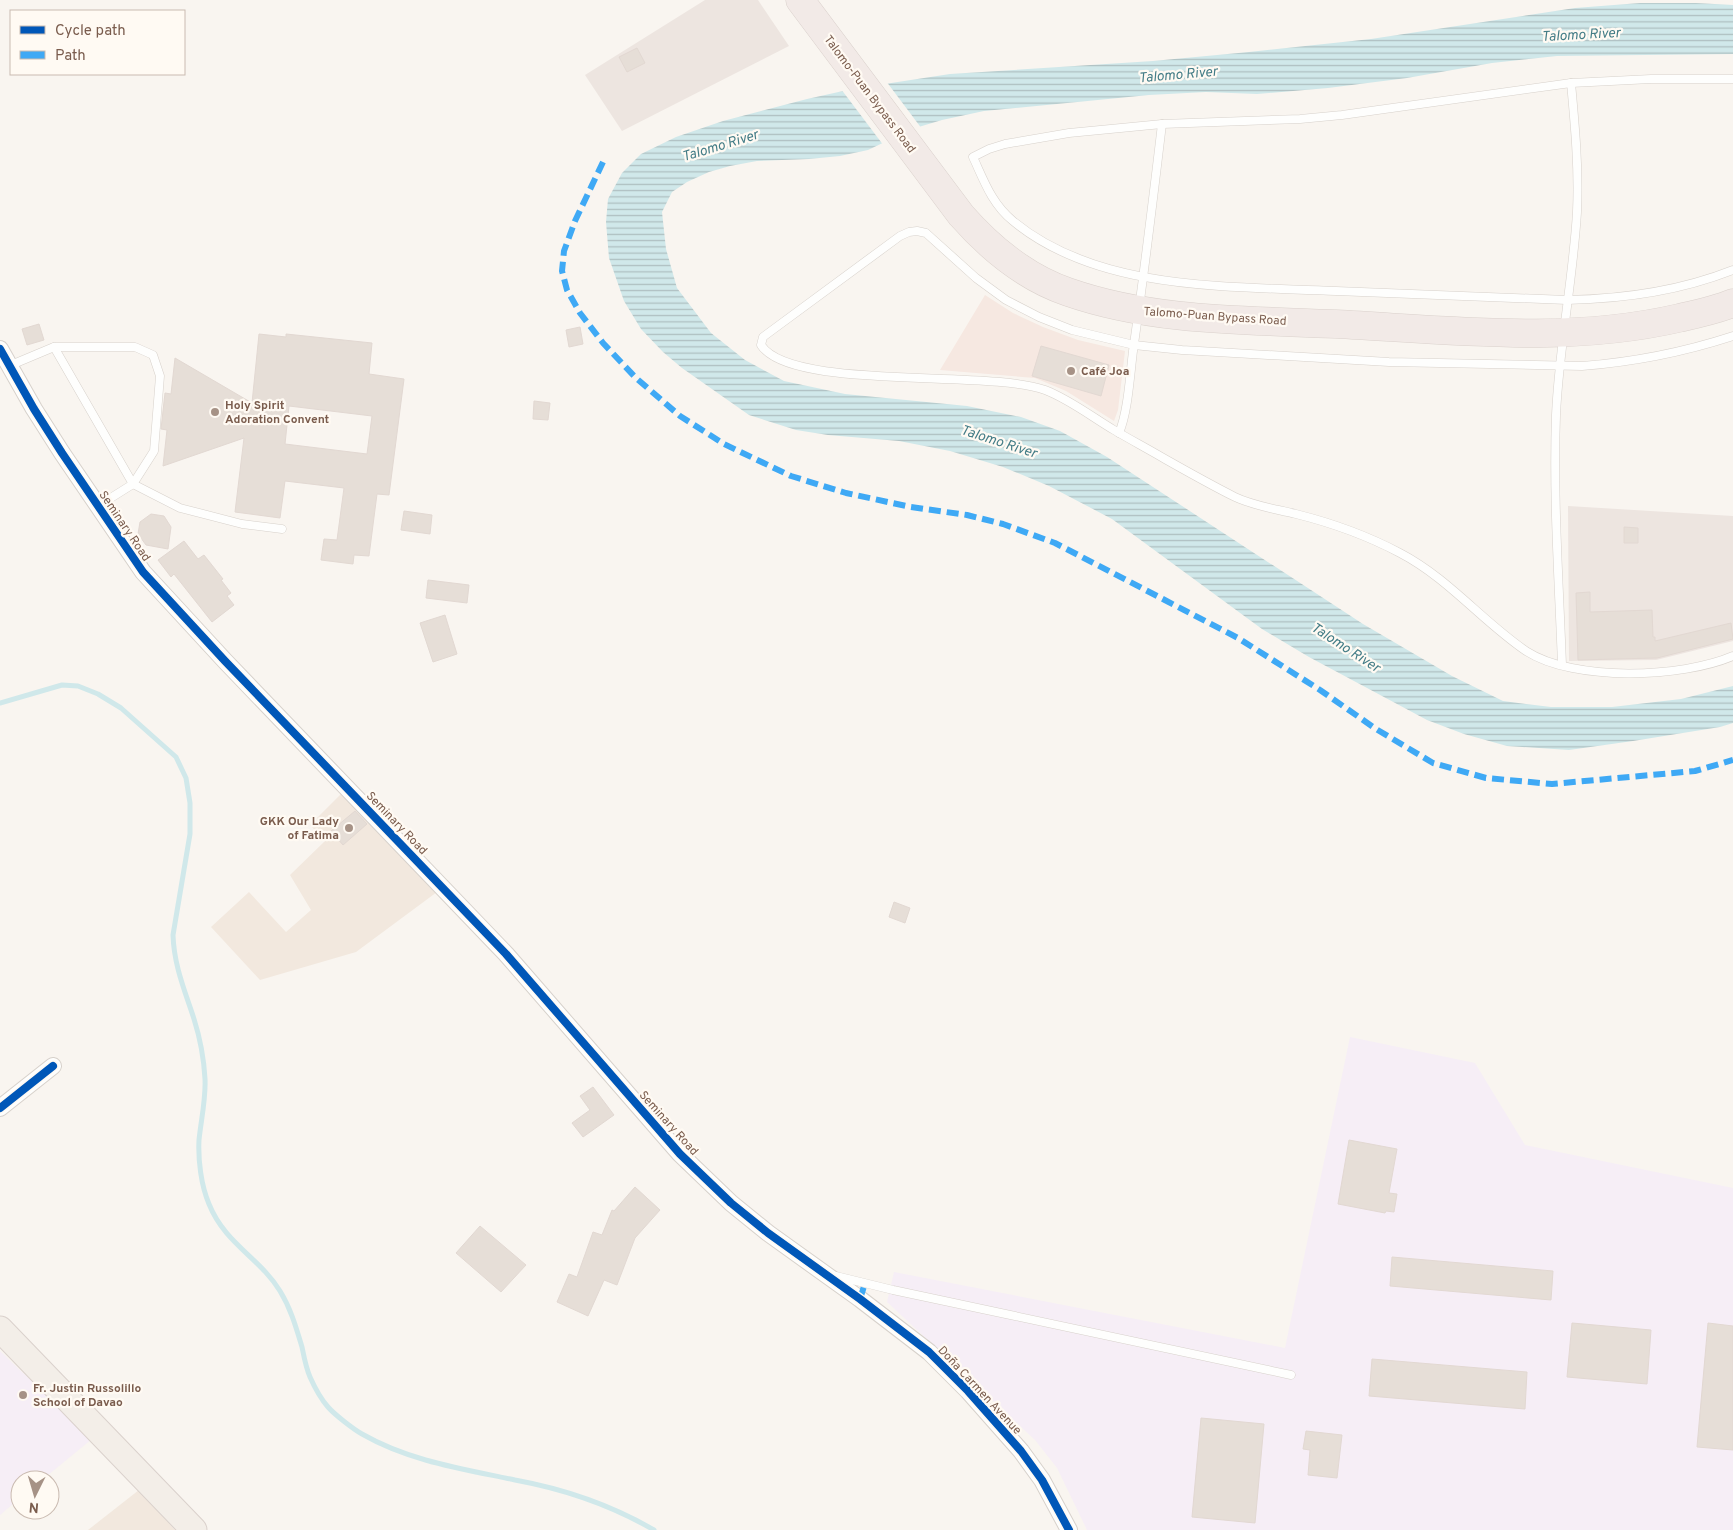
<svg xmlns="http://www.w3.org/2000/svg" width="1733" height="1530" font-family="Overpass,sans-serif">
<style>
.residential{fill:#f2e8de}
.commercial{fill:#f6e8e1}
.industrial{fill:#ede5e0}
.education{fill:#f6eef6}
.water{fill:url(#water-rules)}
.pier{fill:#f9f5f0}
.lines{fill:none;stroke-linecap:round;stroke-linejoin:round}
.stream{stroke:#d0e8ea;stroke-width:5}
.building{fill:#e6ded7;stroke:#e2d8d2;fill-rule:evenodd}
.lane-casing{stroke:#d7d1cb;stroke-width:9}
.street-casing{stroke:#d7d1cb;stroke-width:18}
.primary-casing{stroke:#dad1cc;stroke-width:27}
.highway-casing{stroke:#dad1cc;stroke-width:29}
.lane{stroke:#fefefd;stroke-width:8}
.street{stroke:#fefefd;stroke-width:16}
.primary{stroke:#f3eee8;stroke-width:25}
.highway{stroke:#f2eae7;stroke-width:28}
.quiet{stroke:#3fa9f5;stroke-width:6;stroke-dasharray:12 6;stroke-linecap:butt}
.cycleway-casing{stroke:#fffaf3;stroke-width:11}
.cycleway{stroke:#0057b8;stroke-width:8}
.poi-dot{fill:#a69286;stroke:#fffaf3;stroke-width:2}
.labels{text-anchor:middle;stroke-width:4.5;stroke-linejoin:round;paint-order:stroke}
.street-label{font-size:12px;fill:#7a5c4d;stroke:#fffaf3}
.poi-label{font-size:12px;font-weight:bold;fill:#7a5c4d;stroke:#fffaf3;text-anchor:start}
.water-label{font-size:14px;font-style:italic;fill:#437c86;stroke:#fffaf3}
</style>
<defs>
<pattern id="water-rules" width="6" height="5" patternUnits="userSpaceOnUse" patternTransform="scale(1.25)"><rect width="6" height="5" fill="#d0e8ea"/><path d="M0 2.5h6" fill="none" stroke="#aebfc0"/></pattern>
</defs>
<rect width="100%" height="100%" fill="#f9f5f0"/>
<g class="residential">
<path d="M341,794L437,892L356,952L260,980L211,927L249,892L286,932L311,910L290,875L325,841L310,825Z"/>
<path d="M139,1490L175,1530H88Z"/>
</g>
<path class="commercial" d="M985,295L1013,313L1043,327L1078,340L1125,351L1118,410L1114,421L1066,391L1035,378L940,370Z"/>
<g class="industrial">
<path d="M705,0H758L789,46L622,131L585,75Z"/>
<path d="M1568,506L1733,516V641L1656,660L1569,661Z"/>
</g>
<g class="education">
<path d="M1350,1037L1475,1063L1525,1145L1733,1188V1530H1087L1057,1468L1035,1440L887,1302L894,1272L1285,1348Z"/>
<path d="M0,1351L92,1439L42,1480H20V1498L0,1515Z"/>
</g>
<path class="water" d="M1640,3H1696L1733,5V54L1557,56L1492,63L1407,78L1328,88L1257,94L1206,92L1149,95L984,111L942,120L912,129L868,150L840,156L809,159L757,161L730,166L709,172L687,182L672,192L662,212L666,249L677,288L711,333L745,360L784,381L845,394L967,406L1021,417L1060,431L1107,457L1363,624L1452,676L1503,701L1551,707H1612L1681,699L1733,686V723L1720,727L1633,741L1569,750L1507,746L1464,734L1427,720L1309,657L1262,629L1112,519L1049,486L1003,467L950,451L899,441L828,435L796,430L749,415L682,368L663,352L641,329L624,301L609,258L606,222L608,199L622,173L641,154L676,137L723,121L807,99L852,89L950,74L1153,61L1249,52L1371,39L1575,8Z"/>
<path class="pier" d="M886,81L922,129L884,146L841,89Z"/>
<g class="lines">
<path class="stream" d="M0,703L62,685L78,686L98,694L121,708L176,757L186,778L190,803V834L173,935C174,966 185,991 194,1019C200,1038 204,1060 205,1079C206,1099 201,1120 199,1140C198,1160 201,1185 209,1204C225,1244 260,1258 280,1291C291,1309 296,1327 302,1347C304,1357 306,1368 310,1377C314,1386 321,1399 328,1407C334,1414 353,1429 362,1434C409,1461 463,1469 515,1480C564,1489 611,1505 654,1530"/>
</g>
<g class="building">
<path d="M637,48L645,63L627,72L619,57Z"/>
<path d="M39,324L44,340L27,345L22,329Z"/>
<path d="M580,327L583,344L569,347L566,330Z"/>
<path d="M259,334L286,337V334L372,343L369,374L404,379L389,495L377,494L369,556L354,555L353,564L321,560L324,539L337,540L344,488L285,481L280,518L235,512L244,438L163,466L167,430L161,429L165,393L171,394L175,358L252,403ZM289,406L372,416L367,454L285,444Z"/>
<path d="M1041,346L1109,365L1101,396L1032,376Z"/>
<path d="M534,401L550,403L548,420L533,419Z"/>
<path d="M404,511L432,515L430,534L401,530Z"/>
<path d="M151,514L164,516L171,527L168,549L146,545L138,534L140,522Z"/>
<path d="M1624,527L1638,528V543H1624Z"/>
<path d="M184,541L198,559L204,555L223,579L221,580L231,593L227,596L234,605L212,622L174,574L171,577L158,560Z"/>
<path d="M428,580L469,585L467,603L426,598Z"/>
<path d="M1590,592V612L1652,610L1653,637H1655V641L1731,623L1733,639L1657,658L1578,660L1576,593Z"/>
<path d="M445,615L457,654L433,662L420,623Z"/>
<path d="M355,811L367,824L343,845L331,831Z"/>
<path d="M894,902L910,908L905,923L889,917Z"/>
<path d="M593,1087L614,1115L583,1137L572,1123L590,1110L580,1096Z"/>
<path d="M1349,1140L1397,1149L1389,1193L1397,1194L1394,1212L1386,1211L1385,1213L1338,1204Z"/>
<path d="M635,1187L660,1210L635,1238L617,1285L604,1280L588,1316L557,1302L569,1274L577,1277L593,1232L602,1235L612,1210L614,1211Z"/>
<path d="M480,1226L526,1265L501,1292L456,1253Z"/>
<path d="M1392,1257L1553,1271L1551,1300L1390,1286Z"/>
<path d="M1572,1323L1651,1330L1647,1384L1567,1377Z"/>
<path d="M1708,1323L1733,1326V1450L1697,1447Z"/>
<path d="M1372,1359L1527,1372L1525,1409L1369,1396Z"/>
<path d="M1201,1418L1264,1424L1255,1523L1192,1517Z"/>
<path d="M1306,1431L1342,1435L1337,1478L1308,1475L1310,1450L1303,1449Z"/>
</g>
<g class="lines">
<defs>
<g id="lane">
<path d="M1733,79H1651L1571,83L1342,115L1300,119L1162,124L1069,133L1005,144L989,149L973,157C984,181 992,204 1013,221C1099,292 1230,286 1336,291C1413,294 1490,297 1567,300C1623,299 1680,291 1733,270"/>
<path d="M1733,336C1684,352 1633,362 1582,366L1389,362L1182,350L1134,345L1072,330L1039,317L1006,300L976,278L926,233L917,231L909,232L900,236L767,334L763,337L761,345C790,391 989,369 1045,390C1069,399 1092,417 1114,430C1131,440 1148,449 1165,459C1188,472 1211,485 1235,497C1254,506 1276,509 1296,514C1332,523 1368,536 1400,553C1448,578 1482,621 1526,651C1574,682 1682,678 1733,656"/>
<path d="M54,347L133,484L180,508L242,524L282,529"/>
<path d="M11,365L54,347H135L153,355L160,376L154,451L133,484L98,506"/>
<path d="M1119,433C1128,412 1130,375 1133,351C1144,275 1153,200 1162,124"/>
<path d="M1562,665C1559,582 1553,498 1556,415C1559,347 1573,280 1577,212C1579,169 1575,126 1571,83"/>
<path d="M836,1276L893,1290L1291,1375"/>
</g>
<g id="street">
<path d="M0,349L34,409L62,453L143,572L225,661L506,954L680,1154L731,1203L768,1233L860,1299L929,1352L968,1391L1021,1451L1042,1480L1069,1530"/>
<path d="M0,1108L53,1066"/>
</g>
<path id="primary" d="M0,1329L194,1530"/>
<path id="highway" d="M800,0L961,215C990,248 1027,278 1068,292C1154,322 1247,320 1336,324C1450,330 1567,344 1679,318C1697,314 1716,310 1733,303"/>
</defs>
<use href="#lane" class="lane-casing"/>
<use href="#street" class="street-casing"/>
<use href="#primary" class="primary-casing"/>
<use href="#highway" class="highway-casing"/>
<use href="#lane" class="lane"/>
<use href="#street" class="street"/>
<use href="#primary" class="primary"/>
<use href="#highway" class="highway"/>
<g class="quiet">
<path d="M603,162L575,221L564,251L562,271L567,290L580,313L603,343L636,378L680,416L724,444L791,476L846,493L911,507L967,515L1003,524L1055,543L1238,638L1320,690L1376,729L1433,763L1486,778L1552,784L1695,771L1733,760"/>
<path d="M860,1299L865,1283"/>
</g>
<defs>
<g id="cycleway">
<path d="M0,349L34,409L62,453L143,572L225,661L506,954L680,1154L731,1203L768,1233L860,1299L929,1352L968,1391L1021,1451L1042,1480L1069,1530"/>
<path d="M0,1108L53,1066"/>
</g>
</defs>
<use href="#cycleway" class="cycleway-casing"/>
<use href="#cycleway" class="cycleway"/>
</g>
<g class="poi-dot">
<circle cx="1071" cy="371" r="5"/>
<circle cx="215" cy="412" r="5"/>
<circle cx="349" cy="828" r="5"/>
<circle cx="23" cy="1395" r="5"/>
</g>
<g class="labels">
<g class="street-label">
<text transform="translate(870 94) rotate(53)" y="4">Talomo-Puan Bypass Road</text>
<text transform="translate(1215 316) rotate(4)" y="4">Talomo-Puan Bypass Road</text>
<text transform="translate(125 526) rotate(56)" y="4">Seminary Road</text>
<text transform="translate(397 823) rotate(46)" y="4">Seminary Road</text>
<text transform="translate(669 1123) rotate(48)" y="4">Seminary Road</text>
<text transform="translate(980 1390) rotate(47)" y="4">Doña Carmen Avenue</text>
</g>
<g class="poi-label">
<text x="1081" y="375">Café Joa</text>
<text x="225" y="409">Holy Spirit<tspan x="225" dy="14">Adoration Convent</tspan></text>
<text x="339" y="825" text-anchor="end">GKK Our Lady<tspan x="339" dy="14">of Fatima</tspan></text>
<text x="33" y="1392">Fr. Justin Russolillo<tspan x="33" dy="14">School of Davao</tspan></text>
</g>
<g class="water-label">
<text transform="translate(1581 34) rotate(-3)" y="5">Talomo River</text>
<text transform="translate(1178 74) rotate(-5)" y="5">Talomo River</text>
<text transform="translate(720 145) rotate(-17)" y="5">Talomo River</text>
<text transform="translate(999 441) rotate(18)" y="5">Talomo River</text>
<text transform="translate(1346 647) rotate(33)" y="5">Talomo River</text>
</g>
</g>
<rect x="10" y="10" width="175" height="65" fill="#fffaf3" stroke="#cabbb1"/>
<rect x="20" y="26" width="25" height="8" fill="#0057b8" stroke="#cabbb1"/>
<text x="55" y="35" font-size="15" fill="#7a5c4d">Cycle path</text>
<rect x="20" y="51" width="25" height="8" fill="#3fa9f5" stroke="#cabbb1"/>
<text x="55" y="60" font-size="15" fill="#7a5c4d">Path</text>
<g transform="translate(35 1495) rotate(185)"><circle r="24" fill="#fffaf3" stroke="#cabbb1"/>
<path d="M0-4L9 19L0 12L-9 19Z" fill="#a69286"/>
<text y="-8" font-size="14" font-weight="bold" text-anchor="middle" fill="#7a5c4d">N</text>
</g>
</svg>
